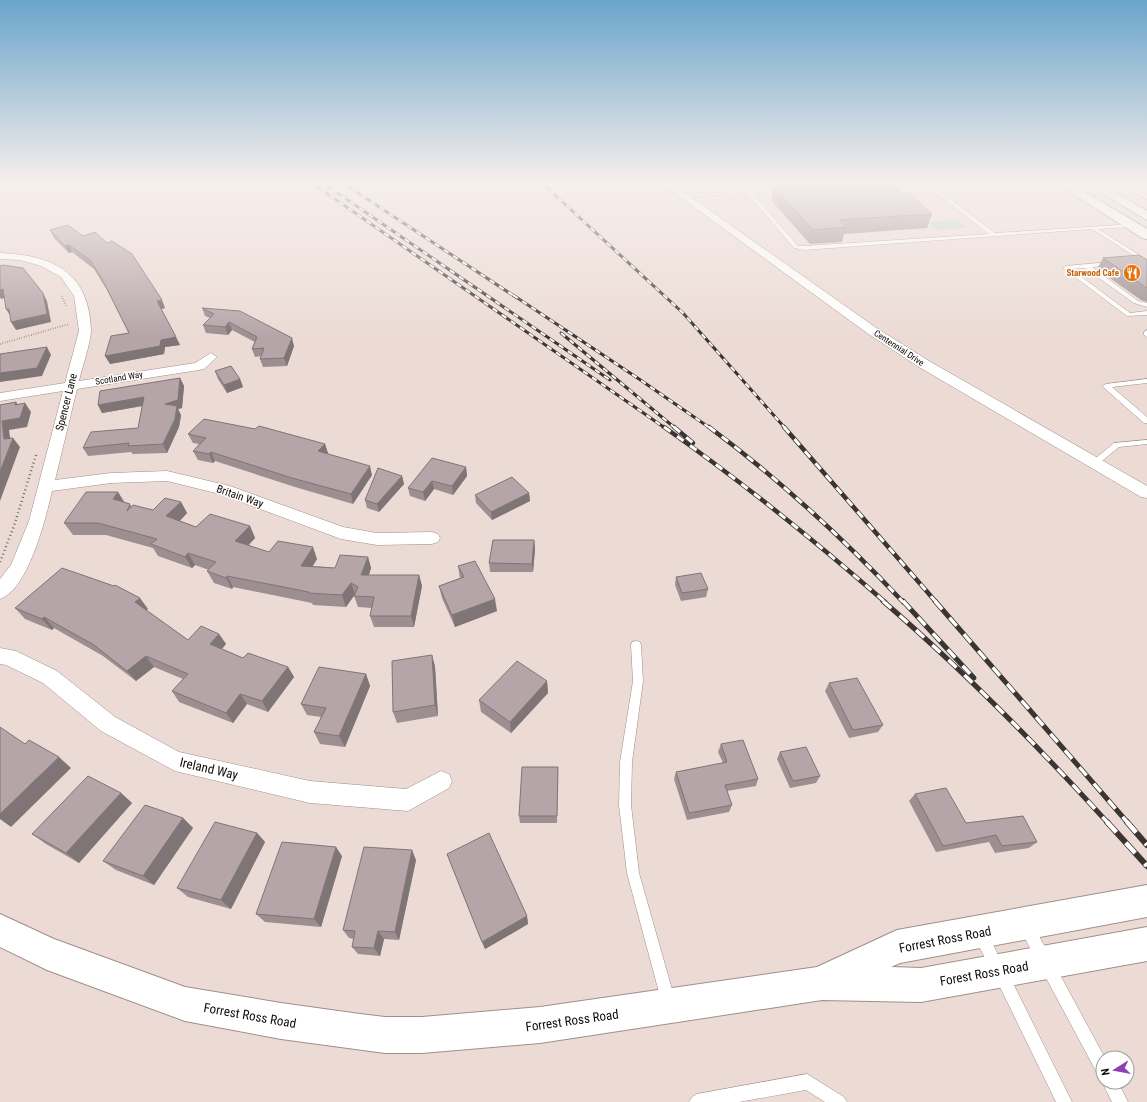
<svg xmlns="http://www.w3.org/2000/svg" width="1147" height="1102" font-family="'Roboto Condensed',sans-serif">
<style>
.green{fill:#bbd9c3}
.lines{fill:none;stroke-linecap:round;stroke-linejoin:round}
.lane-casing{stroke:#9f8f8a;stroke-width:1}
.street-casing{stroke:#9f8f8a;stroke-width:1}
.secondary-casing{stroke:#9f8f8a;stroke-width:2}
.primary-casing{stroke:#9f8f8a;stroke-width:2}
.path-far1{stroke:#746965;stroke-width:2;stroke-dasharray:0.5 2;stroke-linecap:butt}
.path{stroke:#746965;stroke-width:2.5;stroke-dasharray:1 3;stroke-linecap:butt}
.lane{fill:#fff;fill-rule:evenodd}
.street{fill:#fff;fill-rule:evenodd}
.secondary{fill:#fff;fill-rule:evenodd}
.primary{fill:#fff;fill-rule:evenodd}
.rail-far3-casing{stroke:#3c3431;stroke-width:3}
.rail-far2-casing{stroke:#3c3431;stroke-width:4.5}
.rail-far1-casing{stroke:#3c3431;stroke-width:5}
.rail-casing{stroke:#3c3431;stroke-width:6}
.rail-far3{stroke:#fff;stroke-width:2;stroke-dasharray:5.5;stroke-linecap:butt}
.rail-far2{stroke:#fff;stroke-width:3;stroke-dasharray:8;stroke-linecap:butt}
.rail-far1{stroke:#fff;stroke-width:3.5;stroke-dasharray:11;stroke-linecap:butt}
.rail{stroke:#fff;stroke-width:4.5;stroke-dasharray:14;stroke-linecap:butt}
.wall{fill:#9c8e91}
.shaded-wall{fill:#7f7476}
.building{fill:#b5a5a9;stroke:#7f7476}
.labels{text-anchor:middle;stroke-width:3;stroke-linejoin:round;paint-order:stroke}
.far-food-label{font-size:9px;font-weight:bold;fill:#c56008;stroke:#fff;text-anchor:end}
.far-street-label{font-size:9px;fill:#110b09;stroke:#fff}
.street-label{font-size:11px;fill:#110b09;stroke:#fff}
.near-street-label{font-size:13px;fill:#110b09;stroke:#fff}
</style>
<rect width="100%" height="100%" fill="#ecdbd5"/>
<path class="green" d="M957,220L966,228L937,230L928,222Z"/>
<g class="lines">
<defs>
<g id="lane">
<path d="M411,183C418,183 423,187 430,188C439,188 450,183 460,183L430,190Z"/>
<path d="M924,183H929L995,233L1133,224V226L1131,227L1098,229L1147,260V264L1092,229L804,250L794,248L747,193L683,197L681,196L683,195L788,188V189L786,190L752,193L798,246H804L989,234Z"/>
<path d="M1118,183H1147V185L1129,186L1147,196V199Z"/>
<path d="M1110,262L1113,264L1112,265L1092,267L1138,301L1147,303V307L1134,303L1085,268L1071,269L1130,313L1147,311V315L1127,316L1063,268L1066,266Z"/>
<path d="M1147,330V337L1144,335V332Z"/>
<path d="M1147,379V383L1112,387L1147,417V423H1144L1102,386L1106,384Z"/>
<path d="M1147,440V444L1119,447L1097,465L1094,466L1090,463L1114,443Z"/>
<path d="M636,641L640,642L641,645L643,681L632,762L631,805L639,873L675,1000L673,1005L668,1007L663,1005L661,1000L627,873L619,805L620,762L633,681L631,645L632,642Z"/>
<path d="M1027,921L1032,923L1105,1058H1103V1078L1098,1075L1022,933L1020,928L1022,923Z"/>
<path d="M982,930L987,932L1003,965L1001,969L1007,971L1072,1102H1056L997,981L995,976L997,972L991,970L977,942L975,937L977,932Z"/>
<path d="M807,1074L844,1097L847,1102H825L806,1090L739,1102H689L692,1097L697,1094Z"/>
<path d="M1103,1081V1082H1118L1128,1102H1112L1102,1082Z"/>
</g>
<g id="street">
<path d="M661,183H671L875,327L929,361L1147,486V498L1141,497L919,367L867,333Z"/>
<path d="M0,253C53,255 89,272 91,330C91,342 82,368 79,381L195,363L211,353L217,357L204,369L199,370L77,389L55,480L111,473L167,471L230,486L343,527L377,533L432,532L438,534L440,538L438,542L432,544L377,545L341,539L220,494L167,481L111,483L52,491C46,518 28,590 0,599V579L11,565L29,521L63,391L0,401V393L65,383L79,331L74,296L61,277L41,266L20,260L0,259Z"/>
<path d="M0,648L16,651L57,671L115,717L179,752L310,781L406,789L441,771L449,774L452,781L449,788L408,811L310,803L175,771L101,731L43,683L6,665L0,664Z"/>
</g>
<path id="secondary" d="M1147,885V917L900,963L891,967L921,968L1147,927V961L921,1002L822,1000L540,1043L422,1053H385L281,1039L185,1021L47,970L0,947V914L54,939L185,987L281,1003L360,1014L385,1017H422L540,1007L817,967L897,930Z"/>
<g id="primary">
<path d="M1056,183H1070L1147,229V239L1142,238Z"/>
<path d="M1085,183H1099L1147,211V220Z"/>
</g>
</defs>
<use href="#lane" class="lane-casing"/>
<use href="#street" class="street-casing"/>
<use href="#secondary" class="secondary-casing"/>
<use href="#primary" class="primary-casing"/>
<g class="path-far1">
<path d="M62,296L66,306"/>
<path d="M0,344L69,324"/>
</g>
<path class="path" d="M0,562L14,526L36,455"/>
<use href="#lane" class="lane"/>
<use href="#street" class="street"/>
<use href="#secondary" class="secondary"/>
<use href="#primary" class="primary"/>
<defs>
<g id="rail-far3">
<path d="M312,183L665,428"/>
<path d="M323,183L610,380"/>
<path d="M343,183L517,298"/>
<path d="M542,183L683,313L785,428"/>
<path d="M513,295L639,379L710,428"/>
<path d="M561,333L675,428"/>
</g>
<g id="rail-far2">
<path d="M664,427C741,481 814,540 885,602"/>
<path d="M674,427L693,443"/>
<path d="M709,427C779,479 843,538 903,602"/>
<path d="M784,427L936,602"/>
</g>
<g id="rail-far1">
<path d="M883,601C963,670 1037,745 1108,823"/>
<path d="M903,601L974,678"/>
<path d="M935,601L1128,823"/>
</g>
<g id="rail">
<path d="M1107,822L1147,866"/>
<path d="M1127,822L1147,845"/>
</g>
</defs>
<use href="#rail-far3" class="rail-far3-casing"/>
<use href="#rail-far2" class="rail-far2-casing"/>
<use href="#rail-far1" class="rail-far1-casing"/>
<use href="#rail" class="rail-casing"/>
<use href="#rail-far3" class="rail-far3"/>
<use href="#rail-far2" class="rail-far2"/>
<use href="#rail-far1" class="rail-far1"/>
<use href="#rail" class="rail"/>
</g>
<g class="wall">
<path d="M797,183H890L902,194L932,214L927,228L844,234L842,242L810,244L771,200L774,187L799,185Z"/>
<path d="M50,230L165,308L161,309L180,345L165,347L164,354L110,364L129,333L107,290L94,269L72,252L69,253L54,238Z"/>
<path d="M1103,258L1147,260V302L1141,300L1097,269Z"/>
<path d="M202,308L294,346L287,366L263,367L260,359L261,356L255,357L252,349L255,342L232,330L228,335L206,333L203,325L210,318L205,316Z"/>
<path d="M215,371L240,379L243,387L227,393L218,379Z"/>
<path d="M180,378L184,386L182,408L178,409L181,415L179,427L167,453L133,454L131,452L88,456L83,448L138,428L142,406L102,413L98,405Z"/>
<path d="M188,434L325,444L328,454L372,475L353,504L295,487L215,461L213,463L198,460L193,451L199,444L193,443Z"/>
<path d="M466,467L467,476L453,495L434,489L425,501L410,496L408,488Z"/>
<path d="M402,476L404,484L379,512L367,508L365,500Z"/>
<path d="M529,493L530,501L492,520L476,503L475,495Z"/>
<path d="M125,502L132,506L153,510L181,502L187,513L180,521L196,527L250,526L255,538L248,546L269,552L317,559L313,566L335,568L368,557L371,568L369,575H419L422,586L414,627H374L370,616L372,608L358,607L354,596L346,607L313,605L312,603L233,587L232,589L214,583L207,571L209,570L195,565L192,568L158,556L153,548L106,535H73L64,523Z"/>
<path d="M534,540L535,549L533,572H490L489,563Z"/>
<path d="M458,566L497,611L455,627L442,598L439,586L460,578Z"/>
<path d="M676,577L708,589L706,597L681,601L675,585Z"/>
<path d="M15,608L148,609L146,610L188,640L219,634L226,644L222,649L243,658L288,667L294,677L268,712L247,704L233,723L179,702L172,691L183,679L154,667L136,681L103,656L54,628L52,630L25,619Z"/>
<path d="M432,655L435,667L438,716L397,723L393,712Z"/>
<path d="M366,674L370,686L345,747L320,744L314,732L321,717L307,715L301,704Z"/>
<path d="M547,681L548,693L511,733L481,712L479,700Z"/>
<path d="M829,683L883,725L878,732L849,738L825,691Z"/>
<path d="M721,744L758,779L756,786L727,791L732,805L729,812L687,820L674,779L676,772L723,763L718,752Z"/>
<path d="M780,752L820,776L816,783L790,788L777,759Z"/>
<path d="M558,767L557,823H520L519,816Z"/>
<path d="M121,793L132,803L79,863L46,844L32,834Z"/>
<path d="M915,794L966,823L1037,842L1029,848L995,853L989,842L936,852L909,801Z"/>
<path d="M183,818L193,828L154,885L116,870L103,861Z"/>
<path d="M257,833L265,842L231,909L188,897L177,888Z"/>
<path d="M447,854L527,916L528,924L485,949Z"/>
<path d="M342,856L321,927L265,922L256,914Z"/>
<path d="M416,860L399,940L384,939L380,956L358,954L352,947L354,939L349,938L343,930Z"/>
</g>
<g class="shaded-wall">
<path d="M69,245L72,252L69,253L65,246Z"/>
<path d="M3,289L8,297L1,299L0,297V290Z"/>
<path d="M43,293L47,301L51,322L16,330L11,322Z"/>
<path d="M162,300L165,308L161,309L157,301Z"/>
<path d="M6,309H9L11,317Z"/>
<path d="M229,322L232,330L228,335L225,327Z"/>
<path d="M176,337L180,345L165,347L164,354L110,364L105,356L161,340Z"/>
<path d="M292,338L294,346L287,366L284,358Z"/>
<path d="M47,347L51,355L42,376L0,382V373Z"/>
<path d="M180,378L184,386L182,408L178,409L181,415L179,427L167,453L163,444L165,404Z"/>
<path d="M240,379L243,387L227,393L224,385Z"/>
<path d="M144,397L148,405L102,413L98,405Z"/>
<path d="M16,402L22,411L25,403L31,412L27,427L9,430L11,444L13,438L20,447L0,501V472L4,439L2,421L15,405Z"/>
<path d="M325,444L328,453L321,460L318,451Z"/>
<path d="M211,452L215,461L213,463L209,454Z"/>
<path d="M370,466L372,475L353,504L351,494Z"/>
<path d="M466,467L467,476L453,495L452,486Z"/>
<path d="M402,476L404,484L379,512L377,504Z"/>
<path d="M432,481L434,489L425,501L423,492Z"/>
<path d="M118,492L125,503L113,499Z"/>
<path d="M529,493L530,501L492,520L491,512Z"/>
<path d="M181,502L187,513L173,528L166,516Z"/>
<path d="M250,526L255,538L241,553L235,541Z"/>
<path d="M534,540L535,549L533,572L532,564Z"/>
<path d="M313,547L317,559L305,577L301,566Z"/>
<path d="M188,553L195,565L192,568L185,557Z"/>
<path d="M368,557L371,568L365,586L361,575Z"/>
<path d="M419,575L422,586L414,627L411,616Z"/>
<path d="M227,576L233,587L232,589L226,578Z"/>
<path d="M351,583L355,594L346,607L342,595Z"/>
<path d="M140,598L148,609L143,613L135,602Z"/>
<path d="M495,599L497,611L455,627L452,615Z"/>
<path d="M44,617L54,628L52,630L42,619Z"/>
<path d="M219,634L226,644L216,655L210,644Z"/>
<path d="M432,655L435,667L438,716L435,705Z"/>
<path d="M146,656L154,667L136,681L127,671Z"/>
<path d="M288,667L294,677L268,712L262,701Z"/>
<path d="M366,674L370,686L345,747L339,736Z"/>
<path d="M547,681L548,693L511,733L510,722Z"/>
<path d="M240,694L247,704L233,723L226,713Z"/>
<path d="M59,757L71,768L11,827L0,819V814Z"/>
<path d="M121,793L132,803L79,863L66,853Z"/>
<path d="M183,818L193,828L154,885L143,876Z"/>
<path d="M257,833L265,842L231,909L221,900Z"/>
<path d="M336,847L342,856L321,927L314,919Z"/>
<path d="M412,850L416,860L399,940L395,932Z"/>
<path d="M527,916L528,924L485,949L482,942Z"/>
<path d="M378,931L384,939L380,956L374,948Z"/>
</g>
<g class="building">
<path d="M814,183H890L902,194L908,193L932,214L839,220L846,227L813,230L774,187L815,184Z"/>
<path d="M68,225L83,236L95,232L107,243L112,241L132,254L162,300L157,301L176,337L161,340L160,346L105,356L111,336L129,333L104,283L91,261L69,245L65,246L50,230Z"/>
<path d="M1139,255L1147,260V288L1103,258Z"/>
<path d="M3,265L23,268L43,293L47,314L11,322L9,309H6L3,289L0,290V266Z"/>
<path d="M202,308L240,311L292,338L284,358L260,359L264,348L252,349L257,337L229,322L225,327L203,325L214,314Z"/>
<path d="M47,347L37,368L0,373V354Z"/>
<path d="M231,366L240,379L224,385L215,371Z"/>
<path d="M180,378L178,400L165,404L177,406L175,419L163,444L128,446L129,443L83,448L91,432L138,428L144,397L98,405L100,391Z"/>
<path d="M16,402L15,405L25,403L20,418L2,421L4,439L13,438L0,472V405Z"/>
<path d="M204,419L255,429L259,426L325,444L318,451L370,466L351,494L292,478L211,452L209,454L193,451L206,438L188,434Z"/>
<path d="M432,458L466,467L452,486L432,481L423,492L408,488Z"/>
<path d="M378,468L402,476L377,504L365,500Z"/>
<path d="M512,477L529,493L491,512L475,495Z"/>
<path d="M86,492H118L113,499L130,504L127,511L133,505L153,510L165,498L181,502L166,516L196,527L210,514L250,526L235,541L269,552L278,541L313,547L301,566L335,568L340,555L368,557L361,575H419L411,616H370L374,597L354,596L358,587L351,583L342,595L308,593L309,592L227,576L226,578L207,571L216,562L188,553L185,557L151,544L157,539L98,523H64Z"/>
<path d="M493,540H534L532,564L489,563Z"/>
<path d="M475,561L495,599L452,615L439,586L464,577L458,566Z"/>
<path d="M62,568L114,586L115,585L140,598L135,602L188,640L201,626L219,634L210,644L243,658L248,653L288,667L262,701L240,694L226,713L172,691L188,674L146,656L127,671L94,645L44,617L42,619L15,608Z"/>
<path d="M701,573L708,589L682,593L676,577Z"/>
<path d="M432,655L435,705L393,712L392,661Z"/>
<path d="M517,661L547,681L510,722L479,700Z"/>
<path d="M319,667L366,674L339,736L314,732L326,708L301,704Z"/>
<path d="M857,678L883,725L853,730L829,683Z"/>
<path d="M0,727L25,744L29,740L59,757L0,814Z"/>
<path d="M743,740L758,779L725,785L732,805L689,813L676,772L727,762L721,744Z"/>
<path d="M806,747L820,776L793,781L780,752Z"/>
<path d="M522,767H558L557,816H519Z"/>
<path d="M88,776L121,793L66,853L32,834Z"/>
<path d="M946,788L966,823L1023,816L1037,842L1002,846L996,835L943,846L915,794Z"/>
<path d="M145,805L183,818L143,876L103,861Z"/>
<path d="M215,822L257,833L221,900L177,888Z"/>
<path d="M489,833L527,916L482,942L447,854Z"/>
<path d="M282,842L336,847L314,919L256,914Z"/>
<path d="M364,847L412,850L395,932L378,931L374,948L352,947L355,931L343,930Z"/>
</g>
<linearGradient id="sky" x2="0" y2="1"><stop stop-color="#6ba4cb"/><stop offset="0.54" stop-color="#f6efec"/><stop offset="1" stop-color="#f6efec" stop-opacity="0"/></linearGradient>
<rect width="1147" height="337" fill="url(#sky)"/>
<defs>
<symbol id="restaurant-disc" viewBox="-11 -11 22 22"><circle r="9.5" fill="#e8710a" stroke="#fff"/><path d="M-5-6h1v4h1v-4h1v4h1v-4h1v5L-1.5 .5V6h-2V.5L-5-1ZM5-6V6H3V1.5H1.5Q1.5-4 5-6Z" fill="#fff"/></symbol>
</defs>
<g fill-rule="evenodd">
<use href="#restaurant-disc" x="1122" y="263" width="20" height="20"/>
</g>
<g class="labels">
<g class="far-food-label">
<text x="1119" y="276">Starwood Cafe</text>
</g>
<g class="far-street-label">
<text transform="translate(899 348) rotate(33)" y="3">Centennial Drive</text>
<text transform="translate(119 378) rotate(-9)" y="3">Scotland Way</text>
</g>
<g class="street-label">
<text transform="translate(66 402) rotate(-76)" y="4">Spencer Lane</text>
<text transform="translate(240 496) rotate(19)" y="4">Britain Way</text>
</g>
<g class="near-street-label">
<text transform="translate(209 768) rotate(13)" y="5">Ireland Way</text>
<text transform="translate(945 939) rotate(-11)" y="5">Forrest Ross Road</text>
<text transform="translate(984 973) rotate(-10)" y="5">Forest Ross Road</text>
<text transform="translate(250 1015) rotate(10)" y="5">Forrest Ross Road</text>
<text transform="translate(572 1020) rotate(-8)" y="5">Forrest Ross Road</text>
</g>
</g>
<g transform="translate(1115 1070) rotate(259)"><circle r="19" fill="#ffffff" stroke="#a09d9d"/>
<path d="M0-3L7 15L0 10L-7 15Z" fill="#8b42b4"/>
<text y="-6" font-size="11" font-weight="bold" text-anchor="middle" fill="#110b09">N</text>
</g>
</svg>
